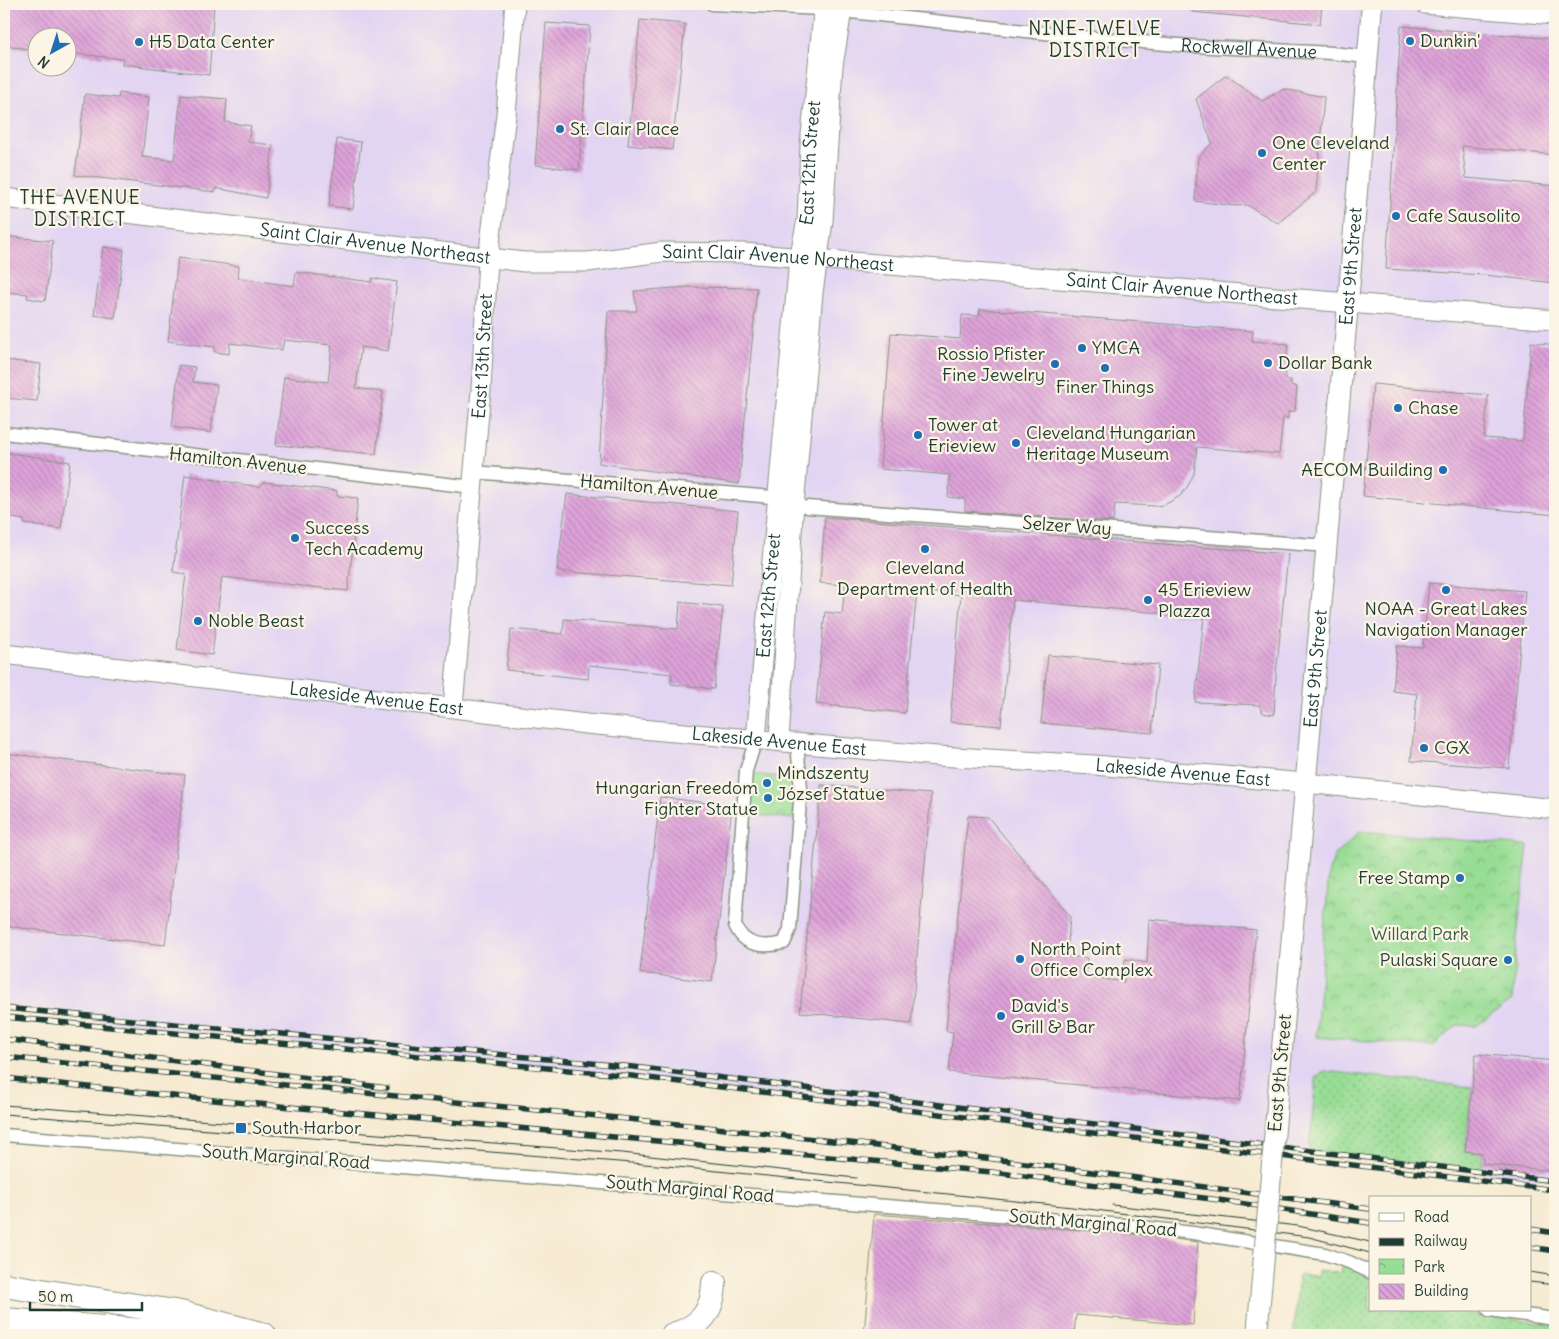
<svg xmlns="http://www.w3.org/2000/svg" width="1559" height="1339" font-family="Delius,sans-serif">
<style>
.built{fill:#e2d4f3;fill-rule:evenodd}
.grass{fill:url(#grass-dots);stroke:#5c8d64}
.park{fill:url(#park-crowns);stroke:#5c8d64}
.building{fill:url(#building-back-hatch)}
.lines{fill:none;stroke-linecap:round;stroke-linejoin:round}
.street-casing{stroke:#8a9483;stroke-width:15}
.secondary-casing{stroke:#8a9483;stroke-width:21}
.primary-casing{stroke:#8a9483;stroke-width:22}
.highway-casing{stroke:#8a9483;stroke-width:26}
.street{stroke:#fff;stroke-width:12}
.secondary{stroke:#fff;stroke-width:19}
.primary{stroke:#fff;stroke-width:20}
.highway{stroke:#fff;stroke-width:24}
.tram{stroke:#1f3d34;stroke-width:1}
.rail-casing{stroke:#1f3d34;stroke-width:5.5}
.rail{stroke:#fcf5e5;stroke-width:4;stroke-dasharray:11;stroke-linecap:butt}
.primary-bridge-casing{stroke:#8a9483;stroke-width:22;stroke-linecap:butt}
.primary-bridge{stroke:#fff;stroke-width:20}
.poi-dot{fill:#1f6fb2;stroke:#fcf5e5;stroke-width:2}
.labels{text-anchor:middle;stroke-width:4.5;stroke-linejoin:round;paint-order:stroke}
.poi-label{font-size:18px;fill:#1f3d34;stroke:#fcf5e5;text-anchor:start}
.street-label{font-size:18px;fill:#1f3d34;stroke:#fcf5e5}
.park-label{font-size:18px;fill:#375d47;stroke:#fcf5e5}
.neighbourhood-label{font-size:19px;letter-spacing:1px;fill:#1f3d34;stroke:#fcf5e5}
</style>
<defs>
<pattern id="grass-dots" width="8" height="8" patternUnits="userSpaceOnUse" patternTransform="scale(1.25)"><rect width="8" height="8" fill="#98dd95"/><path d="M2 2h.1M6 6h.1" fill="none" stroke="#7bb47a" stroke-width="1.8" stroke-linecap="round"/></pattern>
<pattern id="park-crowns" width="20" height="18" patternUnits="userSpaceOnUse" patternTransform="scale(1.25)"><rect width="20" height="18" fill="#98dd95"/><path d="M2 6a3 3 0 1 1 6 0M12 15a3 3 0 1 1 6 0" fill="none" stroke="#7bb47a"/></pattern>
<pattern id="building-back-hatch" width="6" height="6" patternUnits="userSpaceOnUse" patternTransform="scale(1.25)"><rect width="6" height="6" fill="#dfa3da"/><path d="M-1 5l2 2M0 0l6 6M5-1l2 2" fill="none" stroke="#b486b2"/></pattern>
</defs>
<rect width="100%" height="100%" fill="#fcf5e5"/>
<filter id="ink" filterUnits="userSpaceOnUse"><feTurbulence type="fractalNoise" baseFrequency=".02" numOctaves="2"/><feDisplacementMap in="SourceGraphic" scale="10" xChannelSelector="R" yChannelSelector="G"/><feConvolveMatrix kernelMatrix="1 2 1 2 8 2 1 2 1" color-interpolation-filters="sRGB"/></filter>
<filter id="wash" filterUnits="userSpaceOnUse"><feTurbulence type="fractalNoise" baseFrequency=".0096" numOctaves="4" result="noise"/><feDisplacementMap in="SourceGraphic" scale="20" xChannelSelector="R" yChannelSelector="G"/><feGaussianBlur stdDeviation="1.12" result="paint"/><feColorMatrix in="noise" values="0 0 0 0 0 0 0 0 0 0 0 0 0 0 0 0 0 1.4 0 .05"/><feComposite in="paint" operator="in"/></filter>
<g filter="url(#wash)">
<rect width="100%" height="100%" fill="#f6ead2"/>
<path class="built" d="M4,4H1555V1181L1276,1147L4,1011ZM38,38H68V68H38Z"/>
<g class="grass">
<path d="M1324,1071L1472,1087L1465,1151L1482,1153V1171L1309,1151L1316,1077Z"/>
<path d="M1347,1265L1370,1276V1310H1444L1555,1325V1335H1293L1299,1275L1318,1276V1270L1340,1273L1341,1266Z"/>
</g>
<g class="park">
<path d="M753,774L797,779L793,819L749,814Z"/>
<path d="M1360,831L1528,846L1517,938L1512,1000L1476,1026L1457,1025L1433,1046L1316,1037L1329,871L1336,854Z"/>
</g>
<g id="blocks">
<g class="building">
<path d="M4,4H214L209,75L122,64L123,59L68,53V38H38V50L4,46Z"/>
<path d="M1192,4H1322L1320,24L1192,12Z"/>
<path d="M640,20L685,24L672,150L628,145Z"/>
<path d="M546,23L590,26L579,170L535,165Z"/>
<path d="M1401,26L1555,39V155L1462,146L1466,178L1555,186V283L1484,275L1386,269Z"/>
<path d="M1226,75L1262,101L1284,89L1324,97L1316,192L1278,223L1247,205L1236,206L1195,201L1198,158L1212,143L1196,99Z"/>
<path d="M119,93L149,97L142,157L174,160L181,95L227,99L225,122L251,126L248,142L273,145L266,198L216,188L215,192L75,175L85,94L118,98Z"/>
<path d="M337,139L361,142L353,209L329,206Z"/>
<path d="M4,236L53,241L45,301L27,298L28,294L4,292Z"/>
<path d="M103,247L124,250L115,318L94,315Z"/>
<path d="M178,258L239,266L238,278L294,286L296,272L372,282V278L397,282L388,351L361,347L356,388L383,392L376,454L276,445L284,377L328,382L332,345L284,340L282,350L230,343L229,354L215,352V347L168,341Z"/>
<path d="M689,287L757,288L739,484L599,463L608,311H637L634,291Z"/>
<path d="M980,309L1253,331L1252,341L1288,344L1285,380H1291V385L1297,387L1296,398L1295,411L1288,412V418H1283L1279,454L1197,447L1194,474L1186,489L1180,496L1164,505L1155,506L1115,504L1113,522L965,511V499L948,497L950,475L880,469L891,333L960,339L962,315L979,316Z"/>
<path d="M1531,342L1555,345V515L1363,496L1373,384L1488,395L1484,438L1523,441Z"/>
<path d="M4,360L41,364L37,401L4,398Z"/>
<path d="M179,365L195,367L193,382L217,385L211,433L172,427Z"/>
<path d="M4,452L70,462L61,529L24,524V520L4,516Z"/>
<path d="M185,475L260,487L264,482L337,491V496L358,498L348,591L222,577L212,655L177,650L186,574L173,572Z"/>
<path d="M567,494L738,511L731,585L557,571Z"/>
<path d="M825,517L1288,554L1276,675L1274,715L1263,713L1259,705L1195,702L1204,617L1013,600L1001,726L950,722L961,595L917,591L905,713L816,704L825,612L842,614L845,585L820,583Z"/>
<path d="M1429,583L1525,591L1509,768L1411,761L1417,694L1393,691L1395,668L1397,646L1423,648Z"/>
<path d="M680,602L723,607L714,689L671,684L672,674L589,665L588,679L506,670L511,629L563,634L564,619L678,629Z"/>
<path d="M1048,655L1158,665L1152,733L1041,723Z"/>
<path d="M4,753L185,775L165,945L4,926Z"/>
<path d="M821,785L931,794L911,1024L800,1012Z"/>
<path d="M660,797L732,806L712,982L640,973Z"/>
<path d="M968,816L988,817L1070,916L1067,956L1087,958L1086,976L1124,982L1125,959L1147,963L1149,919L1256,930L1240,1101L949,1072L953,1032L946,1031Z"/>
<path d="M1476,1054L1555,1061V1171L1483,1164L1482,1153L1465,1151Z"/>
<path d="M874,1214L1141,1235L1198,1242L1193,1325L1076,1315L1074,1335H864Z"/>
</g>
</g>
</g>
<g filter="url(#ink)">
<use href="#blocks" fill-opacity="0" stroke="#8a9483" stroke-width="1"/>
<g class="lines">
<defs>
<g id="street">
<path id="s1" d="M712,4L823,9L1081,37L1191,46L1332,53L1367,57"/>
<path d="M4,433L473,487"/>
<path d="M474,472L784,498"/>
<path d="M807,507L1327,546"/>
<path d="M756,739L746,771L735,925C744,947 763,948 784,943L790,929L801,789L797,743"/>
<path d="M4,1135L1123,1225L1193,1233L1325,1254L1349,1262L1370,1272"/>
<path d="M1489,1310L1555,1319"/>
</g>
<g id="secondary">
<path d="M1425,4L1555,15"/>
<path id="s2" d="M4,198L524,262H588L662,252L744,253L1555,320"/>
<path id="s3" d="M4,654L586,724L937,756L1094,765L1306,783L1555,809"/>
<path id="s4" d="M453,707L481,390L488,259L506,115L515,4"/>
<path id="s5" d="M756,739L799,259L807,220L810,145L824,4"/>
<path d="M779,741L793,517L813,293L823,221L833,66L843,4"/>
</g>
<g id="primary">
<path id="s6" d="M1277,1105L1348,304L1372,4"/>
<path d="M1257,1335L1263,1268"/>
</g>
<g id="highway">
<path d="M4,1285L181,1313L264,1335"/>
<path d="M4,1320L193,1335"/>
<path d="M673,1335C701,1327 713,1311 714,1283"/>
</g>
</defs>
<use href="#street" class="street-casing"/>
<use href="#secondary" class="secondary-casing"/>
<use href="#primary" class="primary-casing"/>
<use href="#highway" class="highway-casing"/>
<use href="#street" class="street"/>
<use href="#secondary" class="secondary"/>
<use href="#primary" class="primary"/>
<use href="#highway" class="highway"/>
<g class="tram">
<path d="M4,1105L622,1153L856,1178"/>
<path d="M4,1114L657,1165L958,1195L1072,1207L1309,1237L1370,1253"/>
<path d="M1112,1205L1298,1226L1370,1242"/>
<path d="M1530,1272L1555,1276"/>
<path d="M1530,1282L1555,1285"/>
</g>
<defs>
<g id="rail">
<path d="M4,1008L634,1067L1555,1181"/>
<path d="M4,1017L632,1076L1555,1190"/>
<path d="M4,1039L387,1088"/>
<path d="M4,1057L698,1126L994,1159L1370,1209"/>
<path d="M4,1078L182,1097L992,1172L1212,1199L1370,1223"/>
<path d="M1530,1229L1555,1233"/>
<path d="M1530,1247L1555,1251"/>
</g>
</defs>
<use href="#rail" class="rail-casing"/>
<use href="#rail" class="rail"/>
<defs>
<path id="primary-bridge" d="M1263,1268L1277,1105"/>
</defs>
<use href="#primary-bridge" class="primary-bridge-casing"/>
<use href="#primary-bridge" class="primary-bridge"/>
</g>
</g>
<g class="poi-dot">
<circle cx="1410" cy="41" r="5"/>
<circle cx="139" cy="42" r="5"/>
<circle cx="560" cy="129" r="5"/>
<circle cx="1262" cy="153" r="5"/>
<circle cx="1396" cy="216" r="5"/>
<circle cx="1082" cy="348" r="5"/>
<circle cx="1268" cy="363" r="5"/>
<circle cx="1055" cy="364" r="5"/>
<circle cx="1105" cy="368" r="5"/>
<circle cx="1398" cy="408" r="5"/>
<circle cx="918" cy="435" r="5"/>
<circle cx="1016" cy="443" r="5"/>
<circle cx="1443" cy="470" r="5"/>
<circle cx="295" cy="538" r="5"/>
<circle cx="925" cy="549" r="5"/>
<circle cx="1446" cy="590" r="5"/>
<circle cx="1148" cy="600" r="5"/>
<circle cx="198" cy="621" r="5"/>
<circle cx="1424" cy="748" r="5"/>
<circle cx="767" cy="783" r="5"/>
<circle cx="768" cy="798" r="5"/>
<circle cx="1460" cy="878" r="5"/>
<circle cx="1020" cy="959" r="5"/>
<circle cx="1508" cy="960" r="5"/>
<circle cx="1001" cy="1016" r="5"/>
<rect x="235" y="1122" width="12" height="12" rx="2.5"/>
</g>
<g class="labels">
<g class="poi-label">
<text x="1420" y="47">Dunkin'</text>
<text x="149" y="48">H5 Data Center</text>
<text x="570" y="135">St. Clair Place</text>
<text x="1272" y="149">One Cleveland<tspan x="1272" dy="21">Center</tspan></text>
<text x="1406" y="222">Cafe Sausolito</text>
<text x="1092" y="354">YMCA</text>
<text x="1045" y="360" text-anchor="end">Rossio Pfister<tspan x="1045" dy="21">Fine Jewelry</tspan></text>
<text x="1278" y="369">Dollar Bank</text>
<text x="1105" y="393" text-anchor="middle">Finer Things</text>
<text x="1408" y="414">Chase</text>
<text x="928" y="431">Tower at<tspan x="928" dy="21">Erieview</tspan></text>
<text x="1026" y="439">Cleveland Hungarian<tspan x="1026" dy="21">Heritage Museum</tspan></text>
<text x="1433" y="476" text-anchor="end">AECOM Building</text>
<text x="305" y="534">Success<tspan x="305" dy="21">Tech Academy</tspan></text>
<text x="925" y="574" text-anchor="middle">Cleveland<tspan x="925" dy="21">Department of Health</tspan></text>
<text x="1158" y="596">45 Erieview<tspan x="1158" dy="21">Plazza</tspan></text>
<text x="1446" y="615" text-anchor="middle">NOAA - Great Lakes<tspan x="1446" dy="21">Navigation Manager</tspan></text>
<text x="208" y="627">Noble Beast</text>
<text x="1434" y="754">CGX</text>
<text x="777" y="779">Mindszenty<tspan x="777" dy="21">József Statue</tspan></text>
<text x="758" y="794" text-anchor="end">Hungarian Freedom<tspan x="758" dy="21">Fighter Statue</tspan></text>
<text x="1450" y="884" text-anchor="end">Free Stamp</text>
<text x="1030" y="955">North Point<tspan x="1030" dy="21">Office Complex</tspan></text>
<text x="1498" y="966" text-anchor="end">Pulaski Square</text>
<text x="1011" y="1012">David's<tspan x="1011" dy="21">Grill &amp; Bar</tspan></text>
<text x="252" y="1134">South Harbor</text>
</g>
<g class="street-label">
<text dy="6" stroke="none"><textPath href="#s1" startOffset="539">Rockwell Avenue</textPath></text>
<text dy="6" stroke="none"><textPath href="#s5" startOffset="579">East 12th Street</textPath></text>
<text dy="6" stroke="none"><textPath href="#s2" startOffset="374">Saint Clair Avenue Northeast</textPath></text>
<text dy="6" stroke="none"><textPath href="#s2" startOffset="779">Saint Clair Avenue Northeast</textPath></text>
<text dy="6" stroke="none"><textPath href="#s6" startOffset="842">East 9th Street</textPath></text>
<text dy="6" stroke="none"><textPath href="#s2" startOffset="1184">Saint Clair Avenue Northeast</textPath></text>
<text dy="6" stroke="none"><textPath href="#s4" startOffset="352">East 13th Street</textPath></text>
<text transform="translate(238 461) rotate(6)" y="6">Hamilton Avenue</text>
<text transform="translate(649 487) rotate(5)" y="6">Hamilton Avenue</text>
<text transform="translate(1067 526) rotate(4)" y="6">Selzer Way</text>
<text dy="6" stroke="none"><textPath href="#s5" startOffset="144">East 12th Street</textPath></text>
<text dy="6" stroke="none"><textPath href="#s6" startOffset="438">East 9th Street</textPath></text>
<text dy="6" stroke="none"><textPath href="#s3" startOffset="375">Lakeside Avenue East</textPath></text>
<text dy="6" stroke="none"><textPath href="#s3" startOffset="780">Lakeside Avenue East</textPath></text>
<text dy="6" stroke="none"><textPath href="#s3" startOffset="1185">Lakeside Avenue East</textPath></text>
<text transform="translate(1280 1073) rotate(-85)" y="6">East 9th Street</text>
<text transform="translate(286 1157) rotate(4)" y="6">South Marginal Road</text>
<text transform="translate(690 1189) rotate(5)" y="6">South Marginal Road</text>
<text transform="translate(1093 1223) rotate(5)" y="6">South Marginal Road</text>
</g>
<g class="park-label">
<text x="1420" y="940">Willard Park</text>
</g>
<g class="neighbourhood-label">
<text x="1095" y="35">NINE-TWELVE<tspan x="1095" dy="22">DISTRICT</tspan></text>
<text x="80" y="204">THE AVENUE<tspan x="80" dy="22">DISTRICT</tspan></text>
</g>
</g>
<rect width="1559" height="1339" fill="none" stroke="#fcf5e5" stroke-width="20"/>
<rect x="1369" y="1196" width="162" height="115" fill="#fcf5e5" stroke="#a4ab9e"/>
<rect x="1379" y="1213" width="25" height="8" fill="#ffffff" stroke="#a4ab9e"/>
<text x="1414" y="1222" font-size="15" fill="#1f3d34">Road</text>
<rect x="1379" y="1238" width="25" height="8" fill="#1f3d34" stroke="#a4ab9e"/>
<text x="1414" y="1246" font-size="15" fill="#1f3d34">Railway</text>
<rect x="1379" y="1259" width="25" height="15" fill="url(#park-crowns)" stroke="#a4ab9e"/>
<text x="1414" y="1272" font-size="15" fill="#1f3d34">Park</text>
<rect x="1379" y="1284" width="25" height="15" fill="url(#building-back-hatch)" stroke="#a4ab9e"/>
<text x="1414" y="1296" font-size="15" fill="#1f3d34">Building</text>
<g transform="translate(52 52) rotate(219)"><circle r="24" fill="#fcf5e5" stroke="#a4ab9e"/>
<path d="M0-4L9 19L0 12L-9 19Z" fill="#1f6fb2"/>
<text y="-8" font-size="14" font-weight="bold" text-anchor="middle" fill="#1f3d34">N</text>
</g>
<path d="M30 1302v8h112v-8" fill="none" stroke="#1f3d34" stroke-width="2.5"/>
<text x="38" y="1302" font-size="15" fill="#1f3d34" stroke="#fcf5e5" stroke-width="4" paint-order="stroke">50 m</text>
</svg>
